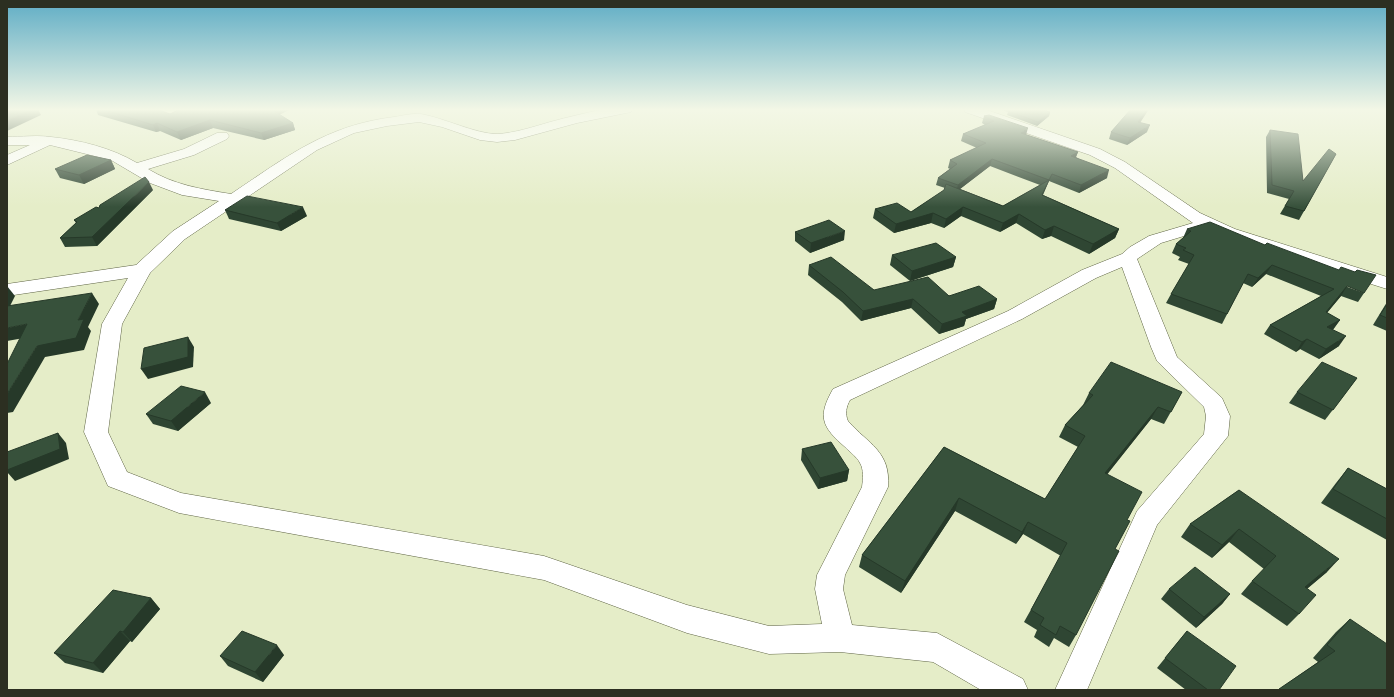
<svg xmlns="http://www.w3.org/2000/svg" width="1394" height="697" font-family="'Asap Condensed',sans-serif">
<style>
.lines{fill:none;stroke-linecap:round;stroke-linejoin:round}
.minor-casing{stroke:#5e6444;stroke-width:1}
.minor{fill:#fff;fill-rule:evenodd}
.wall{fill:#2f4633;fill-rule:evenodd}
.shaded-wall{fill:#263929}
.building{fill:#37513b;stroke:#263929}
</style>
<rect width="100%" height="100%" fill="#e5edc8"/>
<g class="lines">
<defs>
<path id="minor" d="M604,109H632L631,112L577,123L515,140L497,142L480,140L442,127L419,122L387,126L354,133L317,150L185,239L150,273L122,324L108,432L127,472L181,493L544,556L687,605L769,626L822,624L815,589L817,575L862,487C863,479 864,470 860,463C857,457 850,452 845,447C822,427 817,417 833,389L1008,311L1082,270L1122,254L1130,247L1149,236L1193,223L1115,168L1090,155L965,112L964,109H984L1100,149L1125,162L1200,213L1235,229L1387,277V289L1223,237L1207,229L1161,243L1137,259L1177,357L1222,398L1230,416L1228,436L1157,525L1087,690H1055L1137,511L1204,434L1206,416L1204,407L1157,361L1151,347L1122,267L1096,278L1022,319L850,400C846,407 845,414 848,421C868,444 891,451 888,487L845,575L843,589L852,625L937,633L1023,679L1028,690H981L933,662L840,652L769,654L687,633L544,580L179,513L108,486L84,432L102,324L128,278L7,296V284L136,265L173,231L219,201L182,195L150,183L111,160L50,145L7,165V155L30,145H7V137C21,137 37,135 51,137C80,140 112,148 137,163L184,149L217,133H227L229,136L227,139L194,155L148,169C174,185 201,189 231,194C285,158 326,125 394,117C402,116 412,113 421,114C444,118 476,134 497,134C515,133 533,127 550,122C568,117 586,113 604,109Z"/>
</defs>
<use href="#minor" class="minor-casing"/>
<use href="#minor" class="minor"/>
</g>
<g class="wall">
<path d="M96,109H156L170,114L180,109H291L279,115L293,123L295,130L264,140L213,128L181,140L160,131L156,132L98,115Z"/>
<path d="M999,109H1041L1050,112L1049,116L1037,126L1007,115L1008,112Z"/>
<path d="M1149,109L1140,123L1147,132L1127,145L1109,139L1111,132Z"/>
<path d="M984,116L1026,135L1078,152L1076,157L1107,178L1079,193L1049,181L1043,195L1119,229L1115,238L1089,254L1051,236L1042,239L1016,223L1000,232L961,216L944,228L931,223L894,233L873,218L875,209L911,212L944,190L945,188L936,185L938,178L950,169L948,168L950,160L977,148L961,141L963,134L985,125L982,123ZM990,166L1040,185L1003,206L960,189Z"/>
<path d="M1270,130L1303,181L1336,154L1299,220L1280,214L1289,199L1267,193L1266,137Z"/>
<path d="M111,160L115,169L84,184L60,178L55,169Z"/>
<path d="M153,190L97,246L65,247L60,238L76,223L74,220L99,208Z"/>
<path d="M225,210L307,216L281,231L229,219Z"/>
<path d="M1187,229L1364,293L1358,302L1341,296L1327,313L1340,320L1333,330L1339,346L1319,359L1300,349L1296,352L1264,334L1270,325L1321,296L1266,274L1252,287L1243,283L1222,324L1166,303L1171,294L1189,264L1178,260L1180,257L1172,253L1176,244L1183,238Z"/>
<path d="M795,232L844,240L810,253L795,241Z"/>
<path d="M892,255L956,257L953,267L910,281L890,265Z"/>
<path d="M809,265L874,290L997,299L994,309L966,319L964,326L939,334L911,308L861,321L842,302L808,275Z"/>
<path d="M1387,302V331L1373,325Z"/>
<path d="M1357,378L1325,420L1289,403L1297,392Z"/>
<path d="M1182,392L1164,424L1151,419L1107,474L1127,520L1115,549L1076,635L1069,647L1054,638L1049,647L1034,637L1037,630L1024,622L1061,556L1023,534L1016,544L955,511L901,593L859,567L862,555L944,447L1045,499L1078,447L1059,437L1065,425L1083,405L1089,393Z"/>
<path d="M211,403L178,431L153,424L146,414Z"/>
<path d="M802,449L849,470L847,481L818,489L801,460Z"/>
<path d="M1348,468L1387,489V540L1321,503L1336,483Z"/>
<path d="M1239,490L1327,572L1307,589L1299,614L1287,626L1241,594L1252,581L1264,569L1229,542L1212,558L1181,537L1190,524Z"/>
<path d="M1169,589L1230,594L1222,604L1196,628L1161,599Z"/>
<path d="M151,598L160,609L132,642L130,641L103,673L65,663L54,653Z"/>
<path d="M1350,619L1387,690H1278L1318,662L1313,658L1336,632Z"/>
<path d="M1187,631L1219,690H1186L1157,668Z"/>
<path d="M284,655L263,682L228,666L220,656Z"/>
</g>
<g class="shaded-wall">
<path d="M31,109H38L41,115L7,131V121Z"/>
<path d="M271,109H291L273,117Z"/>
<path d="M1147,109H1149L1135,129L1138,122Z"/>
<path d="M1050,112L1049,116L1037,126L1038,122Z"/>
<path d="M210,120L213,128L181,140L177,132Z"/>
<path d="M157,123L160,131L156,132L153,125Z"/>
<path d="M293,123L295,130L264,140L261,133Z"/>
<path d="M1150,125L1147,132L1127,145L1130,138Z"/>
<path d="M1028,128L1026,135L1021,133Z"/>
<path d="M1078,152L1075,159L1071,156Z"/>
<path d="M992,159L990,166L956,192L958,185Z"/>
<path d="M111,160L115,169L84,184L79,175Z"/>
<path d="M1109,170L1107,178L1079,193L1081,185Z"/>
<path d="M149,182L153,190L97,246L92,237Z"/>
<path d="M303,207L307,216L281,231L277,223Z"/>
<path d="M963,207L961,216L944,228L946,219Z"/>
<path d="M933,213L931,223L894,233L896,224Z"/>
<path d="M1019,214L1016,223L1000,232L1003,223Z"/>
<path d="M1054,226L1051,236L1042,239L1045,230Z"/>
<path d="M1119,229L1115,238L1089,254L1093,244Z"/>
<path d="M845,231L844,240L810,253L811,243Z"/>
<path d="M956,257L953,267L910,281L912,271Z"/>
<path d="M1272,265L1266,274L1252,287L1258,278Z"/>
<path d="M7,286L15,296L7,312Z"/>
<path d="M1347,286L1341,296L1319,322L1326,312Z"/>
<path d="M92,293L99,304L88,327L91,331L84,350L45,357L13,412L7,413V394L37,346L78,320Z"/>
<path d="M913,299L911,308L861,321L863,311Z"/>
<path d="M997,299L994,309L966,319L964,326L939,334L942,324L962,312Z"/>
<path d="M1340,320L1333,329L1321,337L1327,327Z"/>
<path d="M27,324L35,336L7,341V328Z"/>
<path d="M1346,336L1339,346L1319,359L1326,349Z"/>
<path d="M188,337L194,347L193,367L148,379L141,369Z"/>
<path d="M1307,339L1300,349L1296,352L1302,342Z"/>
<path d="M205,392L211,403L178,431L171,421Z"/>
<path d="M1158,407L1151,419L1098,486L1105,473Z"/>
<path d="M58,433L66,443L69,459L15,481L7,472V470Z"/>
<path d="M849,470L847,481L818,489L820,478Z"/>
<path d="M959,498L955,511L901,593L905,581Z"/>
<path d="M1028,522L1023,534L1016,544L1022,532Z"/>
<path d="M1239,529L1229,542L1212,558L1222,545Z"/>
<path d="M1339,559L1327,572L1293,600L1305,587Z"/>
<path d="M1230,594L1222,604L1196,628L1204,617Z"/>
<path d="M151,598L160,609L132,642L123,632Z"/>
<path d="M120,631L130,641L103,673L93,663Z"/>
<path d="M277,645L284,655L263,682L255,672Z"/>
</g>
<g class="building">
<path d="M7,109H31L7,121Z"/>
<path d="M102,109H156L170,114L180,109H271L293,123L261,133L210,120L177,132L157,123L153,125Z"/>
<path d="M1014,109H1041L1050,112L1038,122L1008,111Z"/>
<path d="M1131,109H1147L1138,122L1150,125L1130,138L1111,132Z"/>
<path d="M989,115L1028,128L1021,133L1078,152L1071,156L1109,170L1081,185L1052,174L1049,180L992,159L958,185L938,178L957,164L950,160L986,143L963,134L994,121L984,116Z"/>
<path d="M1270,130L1298,134L1303,181L1329,149L1336,154L1304,211L1285,206L1294,191L1272,185Z"/>
<path d="M87,155L111,160L79,175L55,169Z"/>
<path d="M145,177L149,182L92,237L60,238L77,222L74,220L96,207L99,208L100,205Z"/>
<path d="M1049,180L1042,195L1119,229L1093,244L1054,226L1045,230L1019,214L1003,223L963,207L946,219L933,213L896,224L875,209L897,203L911,212L944,190L946,184L1003,206Z"/>
<path d="M247,196L303,207L277,223L225,210Z"/>
<path d="M829,220L845,231L811,243L795,232Z"/>
<path d="M1210,222L1265,245L1267,243L1339,270L1341,267L1355,272L1357,270L1376,275L1364,293L1347,286L1326,312L1340,320L1327,327L1346,336L1326,349L1307,339L1302,342L1270,325L1334,289L1272,265L1258,278L1248,274L1227,314L1171,294L1194,255L1183,250L1186,248L1176,244L1191,231L1187,229Z"/>
<path d="M936,243L956,257L912,271L892,255Z"/>
<path d="M831,257L874,290L928,277L949,296L979,286L997,299L962,312L967,316L942,324L913,299L863,311L843,292L809,265Z"/>
<path d="M92,293L78,320L84,319L76,338L37,346L7,394V364L27,324L7,328V306Z"/>
<path d="M1387,304V318L1380,315Z"/>
<path d="M188,337V357L141,369L144,348Z"/>
<path d="M1111,362L1182,392L1171,412L1158,407L1105,473L1142,492L1127,520L1130,521L1115,549L1119,551L1076,635L1060,626L1056,635L1040,625L1044,618L1031,610L1067,543L1028,522L1022,532L959,498L905,581L862,555L944,447L1045,499L1085,436L1065,425L1093,395L1089,393Z"/>
<path d="M1322,362L1357,378L1333,410L1297,392Z"/>
<path d="M181,386L205,392L171,421L146,414Z"/>
<path d="M58,433L60,449L7,470V452Z"/>
<path d="M831,442L849,470L820,478L802,449Z"/>
<path d="M1348,468L1387,489V519L1333,489Z"/>
<path d="M1239,490L1339,559L1305,587L1316,595L1299,614L1252,581L1276,556L1239,529L1222,545L1190,524Z"/>
<path d="M1195,567L1230,594L1204,617L1169,589Z"/>
<path d="M113,590L151,598L123,632L120,631L93,663L54,653Z"/>
<path d="M1350,619L1387,644V690H1280L1279,689L1335,651L1327,645Z"/>
<path d="M242,631L277,645L255,672L220,656Z"/>
<path d="M1187,631L1236,666L1219,690H1208L1165,658Z"/>
</g>
<linearGradient id="sky" x2="0" y2="1"><stop stop-color="#5fadc5"/><stop offset="0.53" stop-color="#f3f7e6"/><stop offset="1" stop-color="#f3f7e6" stop-opacity="0"/></linearGradient>
<rect width="1394" height="207" fill="url(#sky)"/>
<rect width="1394" height="697" fill="none" stroke="#2c2f21" stroke-width="16"/>
</svg>
